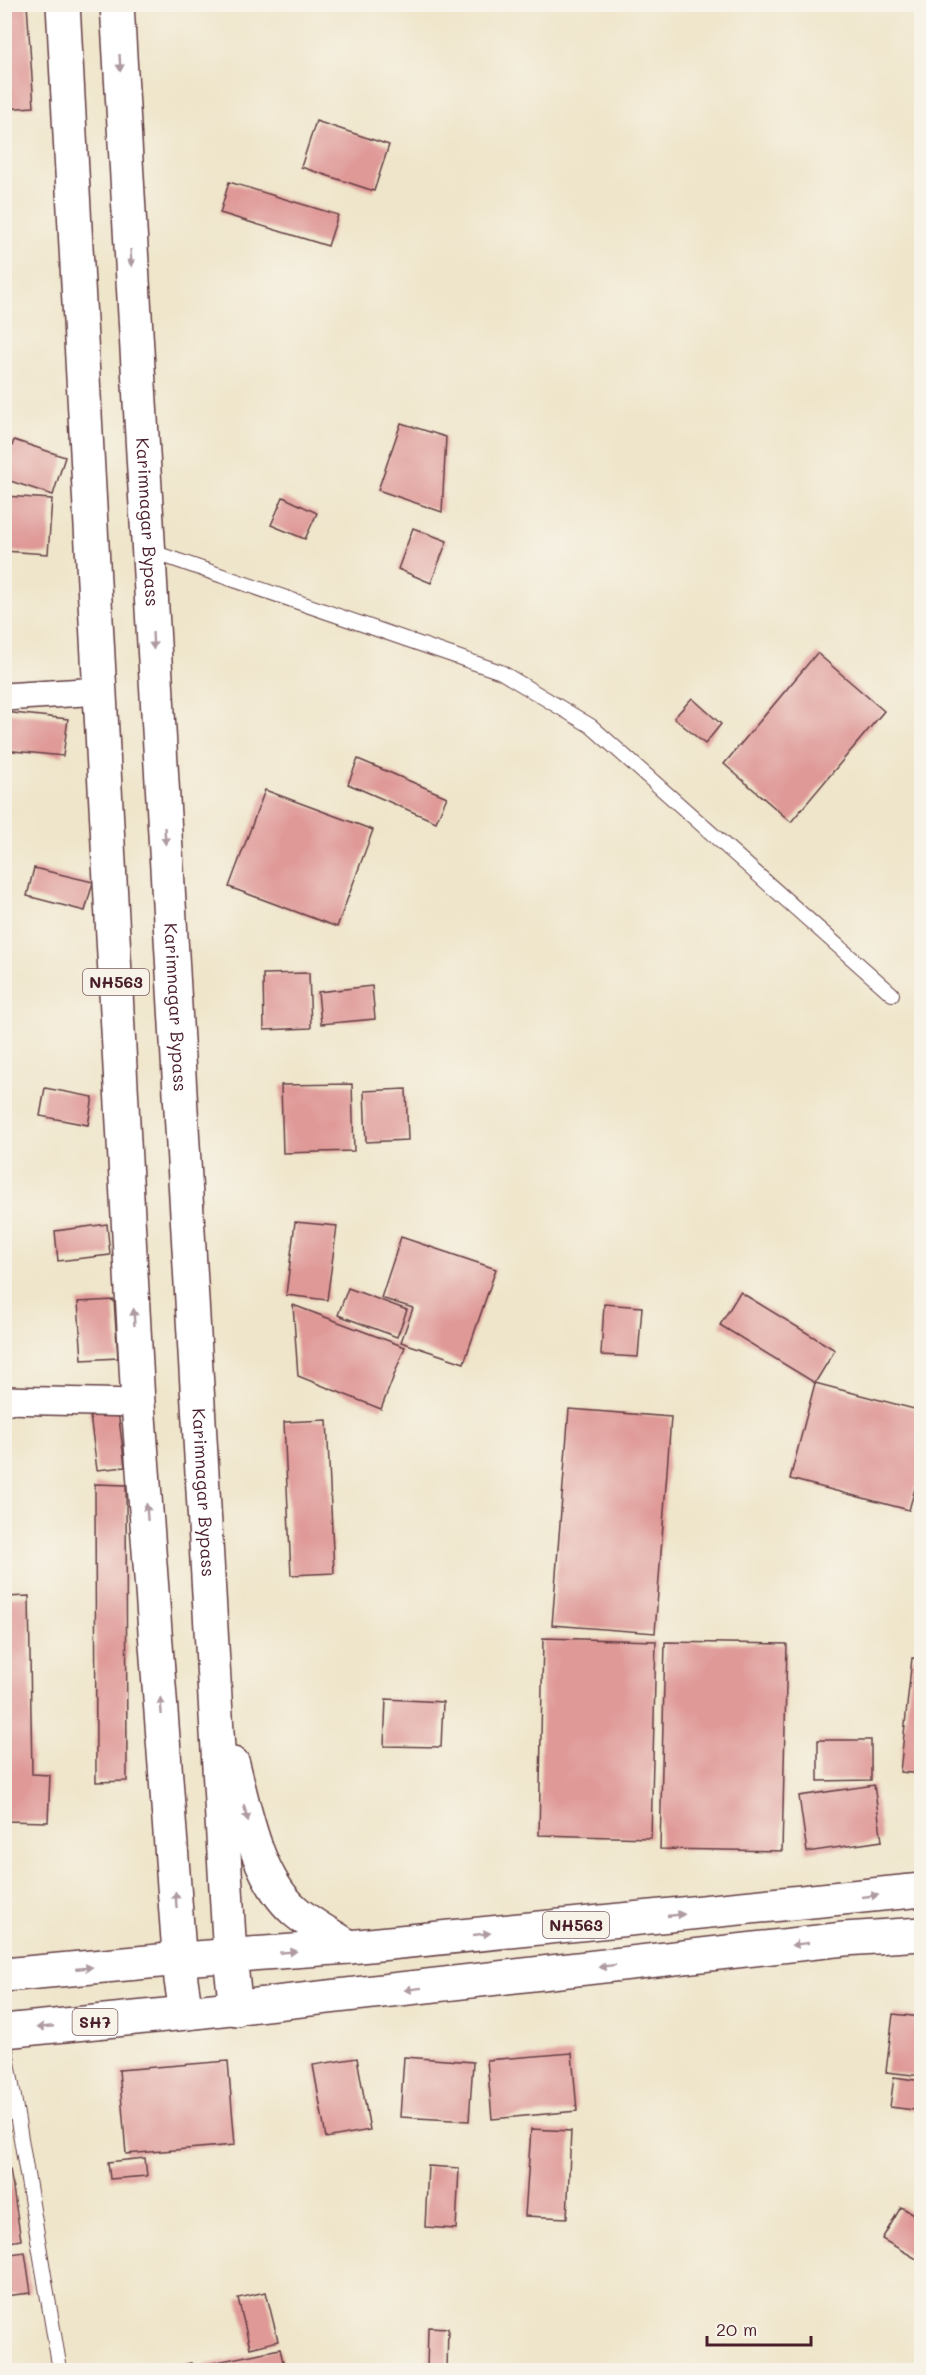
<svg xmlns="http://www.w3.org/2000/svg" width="926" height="2375" font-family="Mali,sans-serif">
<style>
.building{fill:#df9997}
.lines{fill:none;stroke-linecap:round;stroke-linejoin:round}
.service-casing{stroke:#633d43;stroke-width:16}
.minor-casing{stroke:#633d43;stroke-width:30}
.primary-casing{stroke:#633d43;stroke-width:36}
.trunk-casing{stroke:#633d43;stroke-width:36}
.service{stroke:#fff;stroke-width:14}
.minor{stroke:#fff;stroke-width:27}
.primary{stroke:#fff;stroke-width:33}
.trunk{stroke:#fff;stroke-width:33}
.oneway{fill:#ae9aa0}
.labels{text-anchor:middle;stroke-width:4.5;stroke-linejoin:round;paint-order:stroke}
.shield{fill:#f7f3e8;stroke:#7e5f64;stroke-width:1.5}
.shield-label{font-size:16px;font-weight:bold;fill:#4a1f2b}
.street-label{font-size:18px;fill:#4a1f2b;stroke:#f7f3e8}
</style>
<rect width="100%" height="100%" fill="#f7f3e8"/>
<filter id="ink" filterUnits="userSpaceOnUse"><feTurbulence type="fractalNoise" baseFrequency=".0167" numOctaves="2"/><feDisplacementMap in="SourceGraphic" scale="12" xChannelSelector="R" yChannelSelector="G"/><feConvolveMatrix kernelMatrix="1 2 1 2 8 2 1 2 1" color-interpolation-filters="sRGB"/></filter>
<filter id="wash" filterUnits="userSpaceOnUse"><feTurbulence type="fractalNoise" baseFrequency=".008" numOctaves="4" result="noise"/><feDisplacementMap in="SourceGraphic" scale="24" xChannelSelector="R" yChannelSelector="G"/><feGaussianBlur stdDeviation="1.35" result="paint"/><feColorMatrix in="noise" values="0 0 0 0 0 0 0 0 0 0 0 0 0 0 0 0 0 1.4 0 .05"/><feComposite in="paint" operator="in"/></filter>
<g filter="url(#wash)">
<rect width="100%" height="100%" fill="#efe5ca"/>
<g id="blocks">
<g class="building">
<path d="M4,4H27L34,107L4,109Z"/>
<path d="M316,121L389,145L374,191L301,167Z"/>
<path d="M229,182L338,215L328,246L220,213Z"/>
<path d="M401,423L446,437L442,512L378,490Z"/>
<path d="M14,440L65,457L53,495L4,479V469Z"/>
<path d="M4,496L52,499L48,554L4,551Z"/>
<path d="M283,497L317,513L305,539L271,525Z"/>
<path d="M413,528L447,541L431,583L398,569Z"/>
<path d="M817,653L884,711L791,822L724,764Z"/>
<path d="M692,698L721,724L705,744L674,718Z"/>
<path d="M4,712L68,719L63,756L4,750Z"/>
<path d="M358,759L447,797L436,822L348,784Z"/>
<path d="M265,790L373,830L337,927L229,887Z"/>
<path d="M34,868L93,882L85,911L27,896Z"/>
<path d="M309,973L311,1028L264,1030L263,974Z"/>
<path d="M372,986L375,1019L321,1024L318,992Z"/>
<path d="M352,1084L354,1151L283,1153L281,1085Z"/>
<path d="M45,1088L93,1097L88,1125L40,1116Z"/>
<path d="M406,1089L408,1140L366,1142L364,1091Z"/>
<path d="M295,1222L337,1226L327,1300L286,1295Z"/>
<path d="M107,1224L110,1255L58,1261L55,1231Z"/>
<path d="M401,1237L496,1269L464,1363L401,1342L413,1308L381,1298Z"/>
<path d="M348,1288L407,1310L397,1337L338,1315Z"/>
<path d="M740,1292L835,1350L815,1383L720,1325Z"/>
<path d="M114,1300L118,1358L82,1360L78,1302Z"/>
<path d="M604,1304L642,1307L638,1357L601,1355Z"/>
<path d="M293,1305L405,1347L381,1409L298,1376Z"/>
<path d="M815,1383L922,1411V1464L909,1510L790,1479Z"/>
<path d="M117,1403L125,1467L97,1470L89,1407Z"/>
<path d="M569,1409L671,1417L655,1633L552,1625Z"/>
<path d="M327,1420L334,1573L291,1575L284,1422Z"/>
<path d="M95,1484L126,1485L127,1781L96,1782Z"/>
<path d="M29,1596L32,1774L50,1775L48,1822L4,1821V1597Z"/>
<path d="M543,1638L656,1641L651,1838L539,1835Z"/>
<path d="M665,1642L787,1644L782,1851L660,1849Z"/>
<path d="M912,1658L922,1659V1774L900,1772Z"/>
<path d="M386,1699L443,1702L441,1747L384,1746Z"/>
<path d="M818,1740H871V1780L818,1781Z"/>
<path d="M874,1785L882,1841L807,1852L799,1796Z"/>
<path d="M893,2014L922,2017V2076L886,2072Z"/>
<path d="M572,2053L577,2111L492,2119L487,2060Z"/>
<path d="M404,2057L473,2062L469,2121L400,2117Z"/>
<path d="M357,2058L370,2130L326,2138L313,2065Z"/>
<path d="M228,2061L235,2145L126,2154L119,2070Z"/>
<path d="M894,2077L922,2081V2111L890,2107Z"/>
<path d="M531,2129L571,2131L567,2218L525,2216Z"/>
<path d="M145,2158L147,2176L110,2179L108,2162Z"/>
<path d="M428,2166L459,2168L456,2229L425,2227Z"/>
<path d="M10,2169L21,2240L4,2243V2170Z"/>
<path d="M901,2207L922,2219V2258L920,2261L882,2239Z"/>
<path d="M25,2252L31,2293L4,2296V2255Z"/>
<path d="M266,2292L278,2341L250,2348L238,2298Z"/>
<path d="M428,2327L448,2328L447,2370H427Z"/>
<path d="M280,2349L285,2370H199L198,2366Z"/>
<path d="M191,2363L193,2370H163Z"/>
</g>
</g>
</g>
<g filter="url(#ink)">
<use href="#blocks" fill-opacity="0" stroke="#633d43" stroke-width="1.5"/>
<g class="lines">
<defs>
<g id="service">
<path d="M150,551L501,672L591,726L892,994"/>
<path d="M4,2038L60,2370"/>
</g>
<g id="minor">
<path d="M4,697L100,691"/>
<path d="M4,1400L138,1403"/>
</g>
<g id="primary">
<path d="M4,1975L181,1959"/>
<path d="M4,2031L186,2013"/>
</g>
<g id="trunk">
<path d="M63,4L138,1403L181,1980L186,2013L844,1939L922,1934"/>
<path id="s1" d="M117,4L230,1957L236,2009"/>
<path d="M233,1764C245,1811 257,1878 295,1911C311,1925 331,1935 349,1947"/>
<path d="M181,1959L349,1947L922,1890"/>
</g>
</defs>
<use href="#service" class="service-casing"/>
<use href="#minor" class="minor-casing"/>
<use href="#primary" class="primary-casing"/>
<use href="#trunk" class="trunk-casing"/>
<use href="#service" class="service"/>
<use href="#minor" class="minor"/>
<use href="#primary" class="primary"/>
<use href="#trunk" class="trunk"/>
</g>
<defs><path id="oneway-solid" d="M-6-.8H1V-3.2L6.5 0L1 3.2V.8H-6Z" transform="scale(1.5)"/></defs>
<g class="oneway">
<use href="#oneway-solid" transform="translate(120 63) rotate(87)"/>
<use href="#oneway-solid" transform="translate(131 258) rotate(87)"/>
<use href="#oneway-solid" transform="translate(153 641) rotate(87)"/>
<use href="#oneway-solid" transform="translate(165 836) rotate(87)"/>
<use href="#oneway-solid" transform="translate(134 1317) rotate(-93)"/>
<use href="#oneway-solid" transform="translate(147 1512) rotate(-94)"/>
<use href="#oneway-solid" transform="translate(161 1706) rotate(-94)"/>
<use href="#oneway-solid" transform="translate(246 1813) rotate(75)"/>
<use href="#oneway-solid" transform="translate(870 1896) rotate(-6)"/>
<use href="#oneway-solid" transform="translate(176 1900) rotate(-94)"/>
<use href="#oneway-solid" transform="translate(676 1915) rotate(-6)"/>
<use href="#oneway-solid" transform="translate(482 1934) rotate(-6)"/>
<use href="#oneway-solid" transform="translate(800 1944) rotate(173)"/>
<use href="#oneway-solid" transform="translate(288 1952) rotate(-5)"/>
<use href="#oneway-solid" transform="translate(607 1966) rotate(173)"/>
<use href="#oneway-solid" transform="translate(84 1968) rotate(-6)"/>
<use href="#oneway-solid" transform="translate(413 1989) rotate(173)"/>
<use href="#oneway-solid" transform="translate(45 2027) rotate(175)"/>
</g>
</g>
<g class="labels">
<g class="shield">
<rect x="83" y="969" width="66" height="26" rx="4.5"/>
<rect x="543" y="1912" width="66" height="26" rx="4.5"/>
<rect x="72.5" y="2009" width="45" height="26" rx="4.5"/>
</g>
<g class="shield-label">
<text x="116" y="988">NH563</text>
<text x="576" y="1931">NH563</text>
<text x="95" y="2028">SH7</text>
</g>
<g class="street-label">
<text dy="6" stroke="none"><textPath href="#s1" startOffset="519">Karimnagar Bypass</textPath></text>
<text dy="6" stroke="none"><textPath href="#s1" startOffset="1005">Karimnagar Bypass</textPath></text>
<text dy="6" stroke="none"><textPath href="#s1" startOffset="1491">Karimnagar Bypass</textPath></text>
</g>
</g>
<rect width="926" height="2375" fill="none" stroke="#f7f3e8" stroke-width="24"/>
<path d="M707 2336v9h104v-9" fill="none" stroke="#4a1f2b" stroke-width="3"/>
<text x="716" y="2336" font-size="18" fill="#4a1f2b" stroke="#f7f3e8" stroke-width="4.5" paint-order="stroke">20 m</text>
</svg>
